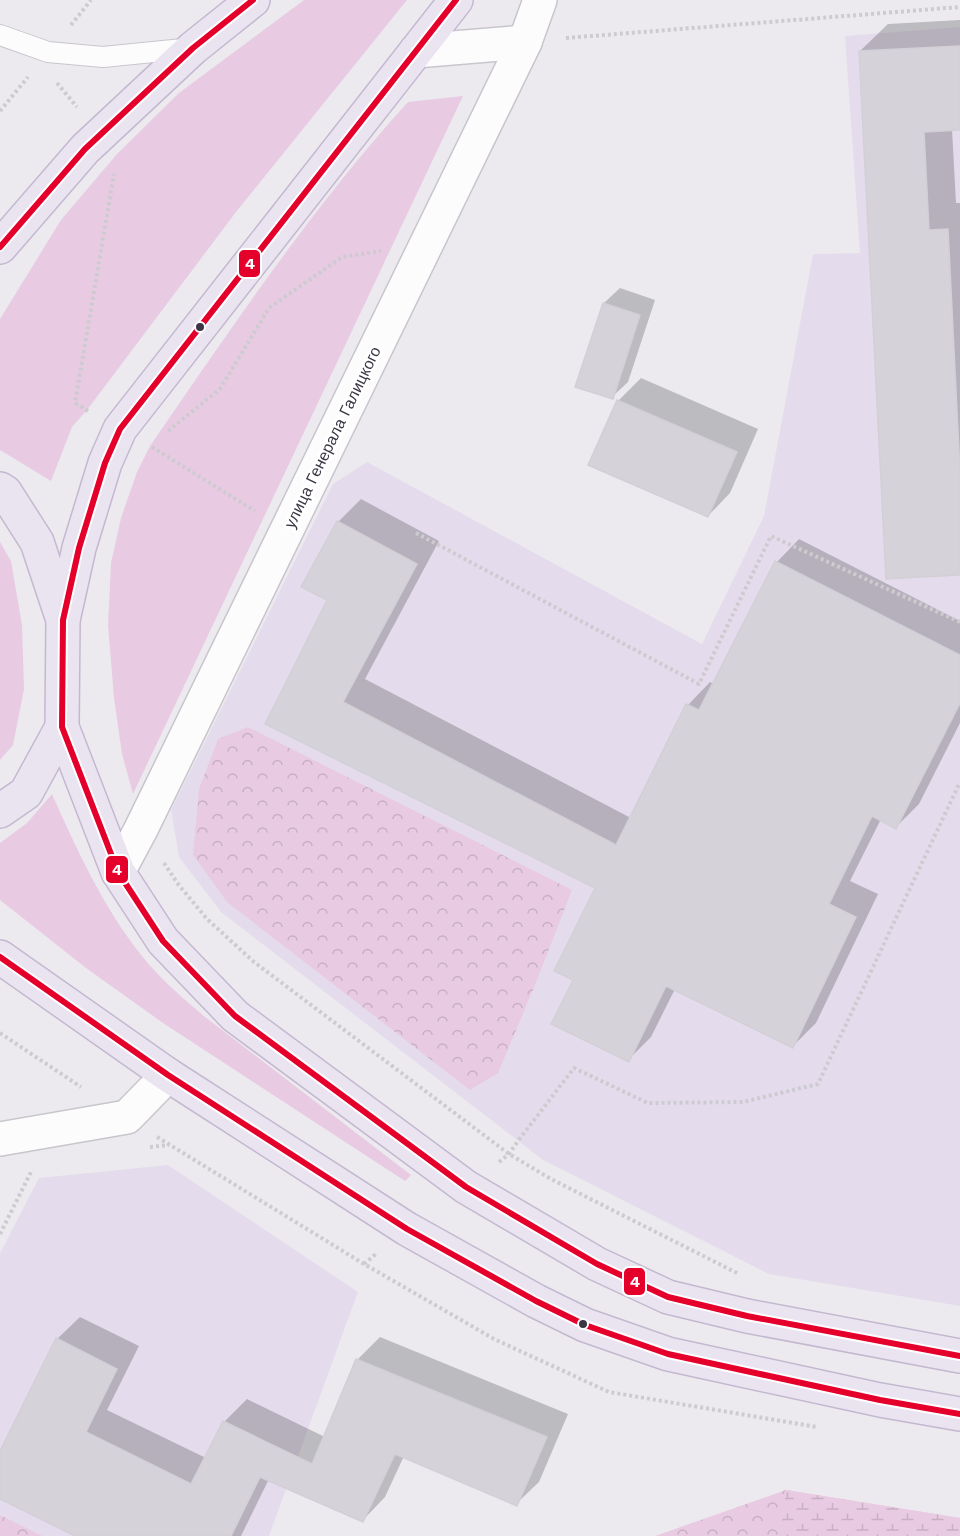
<svg xmlns="http://www.w3.org/2000/svg" width="960" height="1536" font-family="'Work Sans',sans-serif">
<style>
.education{fill:#e4dcec}
.green{fill:#e8cbe2}
.forest{fill:url(#forest-crowns)}
.wetland{fill:url(#wetland-marsh)}
.shadow{fill:#0003}
.building{fill:#d5d2d9;stroke:#d3cfd7;stroke-width:1.5}
.lines{fill:none;stroke-linecap:round;stroke-linejoin:round}
.service-casing{stroke:#c8c6cc;stroke-width:22}
.minor-casing{stroke:#c8c6cc;stroke-width:36}
.tertiary-casing{stroke:#c8c6cc;stroke-width:36}
.primary-casing{stroke:#c4b8d0;stroke-width:36}
.path{stroke:#cdcbd0;stroke-width:4;stroke-dasharray:3 3;stroke-linecap:butt}
.service{stroke:#fcfcfd;stroke-width:20}
.minor{stroke:#fcfcfd;stroke-width:33}
.tertiary{stroke:#fcfcfd;stroke-width:33}
.primary{stroke:#eae4f0;stroke-width:33}
.bus-1-casing{stroke:#fff;stroke-width:10}
.bus-1{stroke:#e4002b;stroke-width:6}
.bus-dot{fill:#3c3644;stroke:#fff;stroke-width:2}
.labels{text-anchor:middle;stroke-width:6;stroke-linejoin:round;paint-order:stroke}
.street-label{font-size:16px;fill:#3c3644;stroke:#fff}
.line-badge{stroke:#fff;stroke-width:2}
.badge-label{font-size:16px;text-anchor:middle;font-weight:bold;fill:#fff}
</style>
<defs>
<pattern id="forest-crowns" width="20" height="18" patternUnits="userSpaceOnUse" patternTransform="scale(1.5)"><rect width="20" height="18" fill="#e8cbe2"/><path d="M2 6a3 3 0 1 1 6 0M12 15a3 3 0 1 1 6 0" fill="none" stroke="#c8afc3"/></pattern>
<pattern id="wetland-marsh" width="20" height="14" patternUnits="userSpaceOnUse" patternTransform="scale(1.5)"><rect width="20" height="14" fill="#e8cbe2"/><path d="M1 5h8M5 5V1M11 12h8M15 12V8" fill="none" stroke="#c8afc3"/></pattern>
</defs>
<rect width="100%" height="100%" fill="#eceaef"/>
<g class="education">
<path d="M960,27V1306L769,1274L543,1160L221,912L179,857L171,810L333,484L367,462L702,644L764,516L813,254L860,253L845,36Z"/>
<path d="M168,1165L358,1292L269,1536H231L275,1447L223,1421L191,1484L86,1432L117,1369L56,1339L0,1451V1253L39,1178Z"/>
<path d="M0,1499L75,1536H43L0,1515Z"/>
</g>
<g class="green">
<path d="M304,0H407L236,212L87,410L72,427L51,481L0,450V319L61,220L117,154L179,93Z"/>
<path d="M463,96L133,794L122,754L114,698L108,625L111,563L121,518L137,472L150,446C231,328 311,209 408,102Z"/>
<path d="M0,542L11,561L22,625L24,689L13,745L0,760Z"/>
<path d="M52,794C77,850 103,907 142,956C160,979 183,998 205,1017L411,1175L405,1181L163,1023L86,968L0,900V843L27,823Z"/>
</g>
<g class="forest">
<path d="M248,727L572,890L535,985L498,1073L470,1090L227,902L193,855L199,789L218,739Z"/>
<path d="M786,1490L960,1518V1536H655Z"/>
<path d="M0,1515L43,1536H0Z"/>
</g>
<path class="wetland" d="M786,1490L960,1518V1536H781Z"/>
<g class="shadow">
<path d="M960,20V129H952L956,203H960V574L860,51L888,24Z"/>
<path d="M620,288L655,300L628,382L612,397L604,303Z"/>
<path d="M641,378L758,429L730,493L708,516L618,401Z"/>
<path d="M361,499L439,541L365,679L631,818L688,705L710,682L714,684L777,562L799,539L960,621V723L919,804L896,827L881,819L850,881L878,894L816,1023L793,1046L675,989L651,1037L628,1060L575,979L597,887L267,723L329,600L338,522Z"/>
<path d="M80,1317L139,1346L107,1410L206,1458L224,1422L247,1399L325,1437L357,1360L380,1337L568,1414L539,1482L516,1504L404,1456L385,1497L363,1520L269,1479L241,1536H79L0,1497V1454L57,1339Z"/>
</g>
<g class="building">
<path d="M960,46V130L924,132L929,230L948,229L960,471V575L886,579L859,51Z"/>
<path d="M603,303L640,315L613,399L575,387Z"/>
<path d="M617,400L737,452L708,517L588,465Z"/>
<path d="M337,521L417,564L343,702L616,845L686,704L699,710L775,561L960,655V703L896,829L872,816L829,904L856,917L793,1048L666,986L629,1062L551,1024L573,980L554,971L595,888L265,724L327,600L301,587Z"/>
<path d="M56,1338L117,1369L86,1432L191,1484L223,1421L312,1464L356,1359L547,1437L517,1506L395,1454L363,1522L260,1477L231,1536H75L0,1499V1451Z"/>
</g>
<g class="lines">
<defs>
<path id="service" d="M0,35L48,52L103,57L193,48"/>
<g id="minor">
<path d="M416,51L525,42"/>
<path d="M118,872L141,829L525,42L540,0"/>
</g>
<path id="tertiary" d="M0,1139L127,1117L168,1075"/>
<g id="primary">
<path d="M0,247L85,149L193,48L253,0"/>
<path d="M0,489L5,492L37,542L63,620L62,727L26,793L0,811"/>
<path d="M63,620L79,548L105,463L120,429L456,0"/>
<path d="M62,727L118,872L163,941L235,1016L466,1187L597,1264L668,1297L747,1316L960,1356"/>
<path d="M0,957L168,1075L407,1229L536,1301L585,1325L668,1354L880,1400L960,1414"/>
</g>
</defs>
<use href="#service" class="service-casing"/>
<use href="#minor" class="minor-casing"/>
<use href="#tertiary" class="tertiary-casing"/>
<use href="#primary" class="primary-casing"/>
<g class="path">
<path d="M71,25L91,0"/>
<path d="M566,38L960,7"/>
<path d="M57,83L77,107"/>
<path d="M0,111L28,77"/>
<path d="M88,411L75,403L114,174"/>
<path d="M168,431L220,389L269,308L342,257L381,251"/>
<path d="M152,447L255,511"/>
<path d="M416,533L699,684L771,536L960,622"/>
<path d="M164,863L178,884L207,919L254,962L509,1154L551,1179L739,1274"/>
<path d="M0,1033L81,1087"/>
<path d="M157,1137L364,1264L494,1339L609,1392L817,1427"/>
<path d="M150,1147L169,1145"/>
<path d="M499,1162L509,1154L518,1141L574,1068L648,1103L743,1102L818,1084L960,782"/>
<path d="M0,1234L31,1172"/>
<path d="M364,1264L377,1253"/>
</g>
<use href="#service" class="service"/>
<use href="#minor" class="minor"/>
<use href="#tertiary" class="tertiary"/>
<use href="#primary" class="primary"/>
<defs>
<g id="bus-1">
<path d="M456,0L120,429L105,463L79,548L63,620L62,727L118,872L163,941L235,1016L466,1187L597,1264L668,1297L747,1316L960,1356"/>
<path d="M0,247L85,149L193,48L253,0"/>
<path d="M0,957L168,1075L407,1229L536,1301L585,1325L668,1354L880,1400L960,1414"/>
</g>
</defs>
<use href="#bus-1" class="bus-1-casing"/>
<use href="#bus-1" class="bus-1"/>
</g>
<g class="bus-dot">
<circle cx="200" cy="327" r="5"/>
<circle cx="583" cy="1324" r="5"/>
</g>
<g class="labels">
<g class="street-label">
<text transform="translate(332 437) rotate(-64)" y="6">улица Генерала Галицкого</text>
</g>
</g>
<g class="line-badge">
<rect x="238" y="249" width="23" height="29" rx="6" fill="#e4002b"/>
<rect x="105" y="855" width="24" height="29" rx="6" fill="#e4002b"/>
<rect x="623" y="1267" width="23" height="29" rx="6" fill="#e4002b"/>
</g>
<g class="badge-label">
<text x="250" y="269">4</text>
<text x="117" y="875">4</text>
<text x="635" y="1287">4</text>
</g>
</svg>
